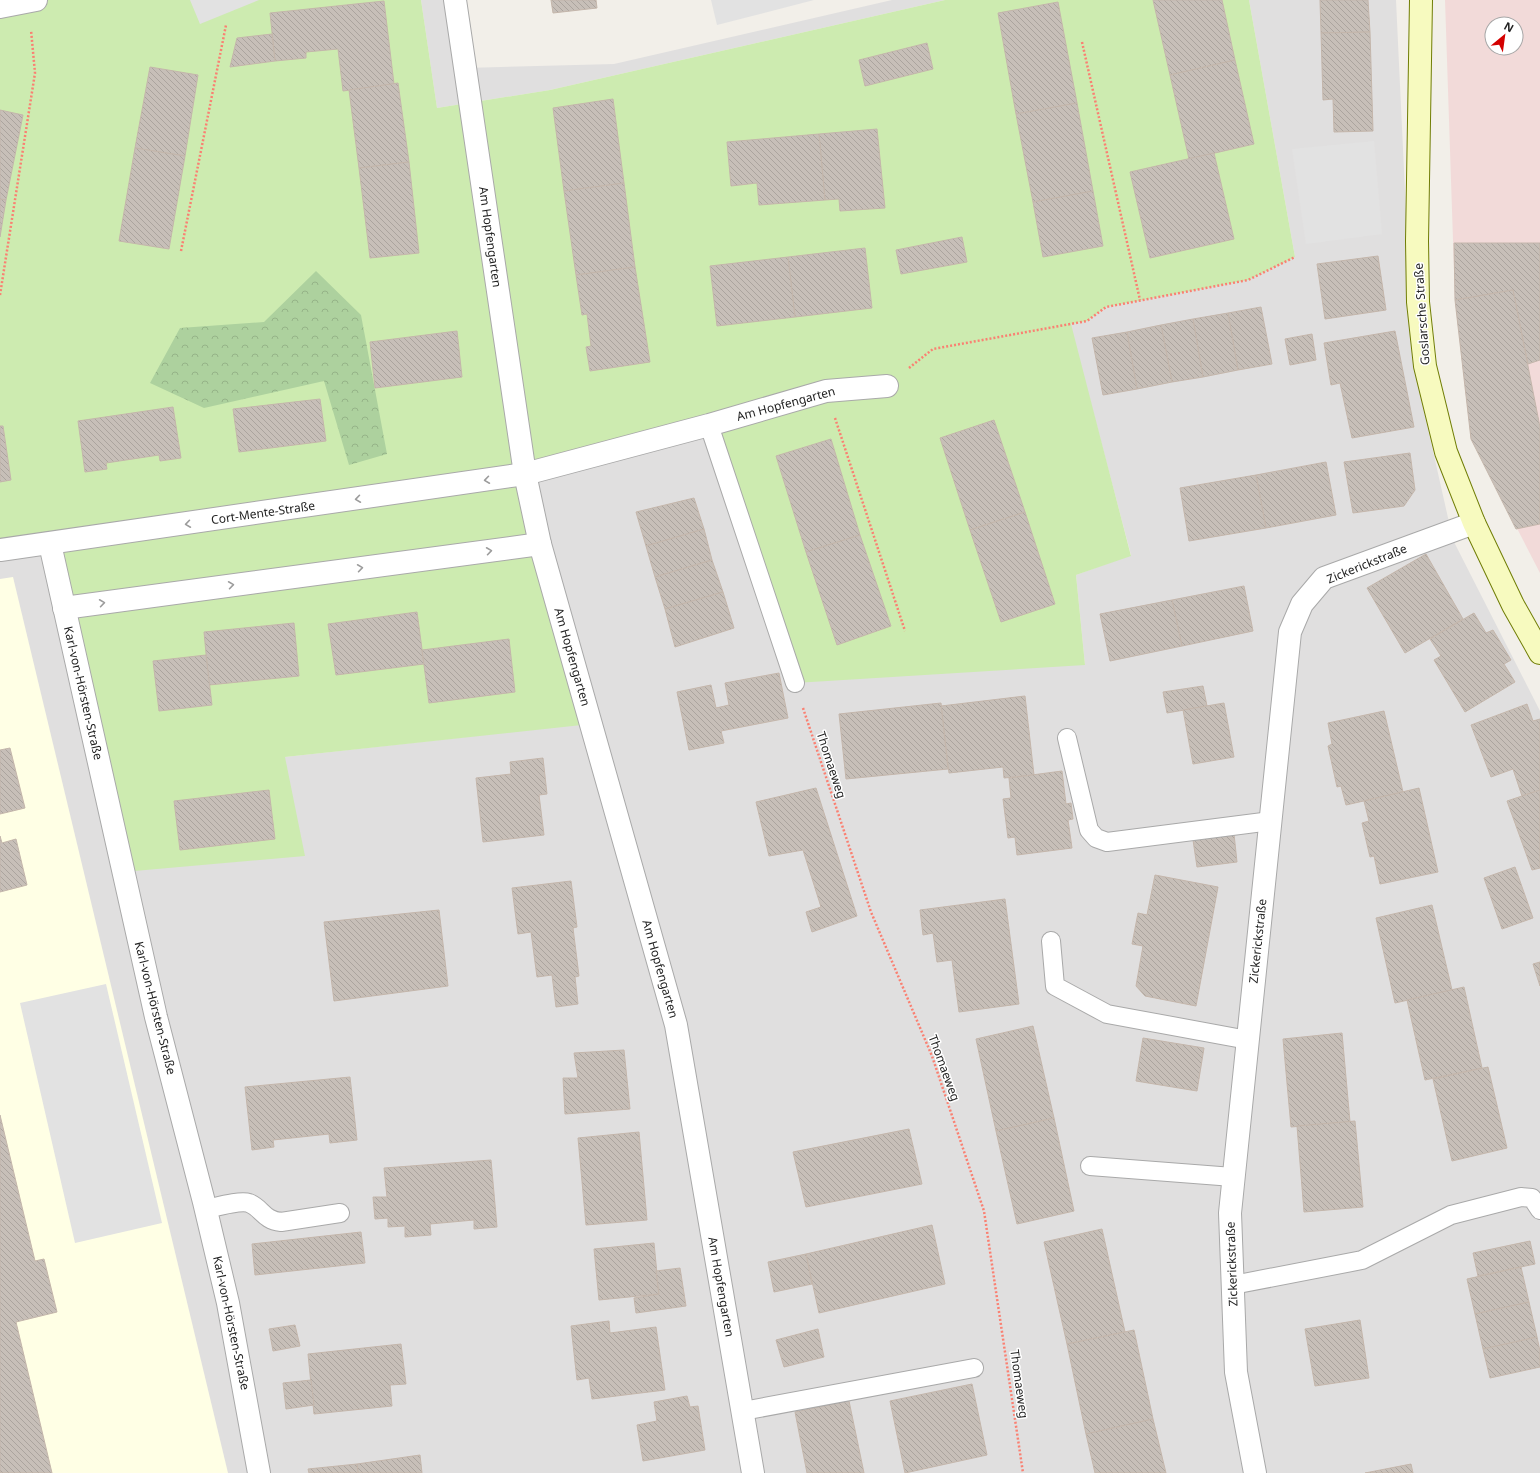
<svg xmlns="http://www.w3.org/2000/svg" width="1540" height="1473" font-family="'Noto Sans',sans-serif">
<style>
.residential{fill:#e0dfdf}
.commercial{fill:#f2dad9;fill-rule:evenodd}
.education{fill:#ffffe5}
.grass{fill:#cdebb0}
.forest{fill:url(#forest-crowns)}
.parking{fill:#e2e2e2}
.building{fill:url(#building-back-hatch);stroke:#c4b6ab}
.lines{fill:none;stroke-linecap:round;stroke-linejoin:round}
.service-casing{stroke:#a9a9a9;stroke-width:20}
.minor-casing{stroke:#a9a9a9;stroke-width:24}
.secondary-casing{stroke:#707d05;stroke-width:24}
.path{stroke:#fa8072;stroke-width:2.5;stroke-dasharray:2 2;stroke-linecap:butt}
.service{stroke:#fff;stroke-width:18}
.minor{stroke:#fff;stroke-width:22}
.secondary{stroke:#f7fabf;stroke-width:22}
.oneway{stroke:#9c9c9c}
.labels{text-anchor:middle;stroke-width:3;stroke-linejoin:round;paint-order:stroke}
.street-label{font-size:12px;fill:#222;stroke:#fff}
</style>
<defs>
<pattern id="forest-crowns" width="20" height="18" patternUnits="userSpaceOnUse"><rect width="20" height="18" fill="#add19e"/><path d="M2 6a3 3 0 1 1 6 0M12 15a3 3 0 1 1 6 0" fill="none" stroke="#95b388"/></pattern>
<pattern id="building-back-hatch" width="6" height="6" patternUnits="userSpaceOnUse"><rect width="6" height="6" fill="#c7bfb8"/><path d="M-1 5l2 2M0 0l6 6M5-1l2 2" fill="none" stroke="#aba49e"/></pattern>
</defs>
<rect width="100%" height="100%" fill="#f2efe9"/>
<g class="residential">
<path d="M421,0H450L465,68L614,64L892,0H945L550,90L437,108Z"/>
<path d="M1249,0H1396L1413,362L1453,540L1540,711V1473H0V550L50,544L285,757L591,723L529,463L709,425L1085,665L1076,575L1131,555L1070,324L1087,321L1106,307L1140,300L1295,257Z"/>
</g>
<path class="commercial" d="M1445,0H1540V573L1471,439L1455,300ZM1492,24H1516V48H1492Z"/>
<path class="education" d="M13,577L228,1473H0V579Z"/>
<path class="grass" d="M0,0H421L437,108L550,90L945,0H1249L1295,257L1248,280L1106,307L1087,321L1071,324L1131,556L1076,575L1085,665L795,683L709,425L530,463L591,724L285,757L305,856L123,872L50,544L0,550Z"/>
<path class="forest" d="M316,271L361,315L387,454L349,465L324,381L204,408L150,383L180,328L264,322Z"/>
<g class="parking">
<path d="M190,0H259L200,24Z"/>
<path d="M711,0H814L717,25Z"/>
<path d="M1374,141L1382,234L1306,244L1292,149Z"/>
<path d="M106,984L162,1223L75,1243L20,1003Z"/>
</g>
<g class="building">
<path d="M551,0H596L597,8L553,13Z"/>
<path d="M1153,0H1222L1235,60L1170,75Z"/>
<path d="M1320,0H1368L1370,32L1321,33Z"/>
<path d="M384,1L394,84L343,91L338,49L306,52V58L275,61L270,13Z"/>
<path d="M1058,2L1077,103L1016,114L998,13Z"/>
<path d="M1370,32L1373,131L1334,132L1333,99L1323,100L1321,33Z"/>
<path d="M272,34L275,61L230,67L237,38Z"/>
<path d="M927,43L933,69L865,86L859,60Z"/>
<path d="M1235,60L1254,144L1189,159L1170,75Z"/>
<path d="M150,67L198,75L185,156L135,148Z"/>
<path d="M398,83L409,162L359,168L349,90Z"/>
<path d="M613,99L624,183L564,191L553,108Z"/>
<path d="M1077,103L1093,191L1033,202L1016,114Z"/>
<path d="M0,110L23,115L6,200L0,199Z"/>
<path d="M877,129L885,208L840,211L839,199L825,200L819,134Z"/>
<path d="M819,134L825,200L759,205L757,183L731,186L727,142Z"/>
<path d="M135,148L185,156L169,249L119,241Z"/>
<path d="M1214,153L1234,239L1150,258L1130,172Z"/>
<path d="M409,162L419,253L370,258L359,168Z"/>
<path d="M624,183L635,267L576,275L564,191Z"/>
<path d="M1093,191L1103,246L1043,257L1033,202Z"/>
<path d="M0,199L6,200L0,237Z"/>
<path d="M962,237L967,262L901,274L896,250Z"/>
<path d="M1454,243H1540V360L1528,364L1513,290L1455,300Z"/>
<path d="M865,248L872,308L795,317L788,257Z"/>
<path d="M1378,256L1386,310L1325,319L1317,264Z"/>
<path d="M788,257L795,317L717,326L710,266Z"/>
<path d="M635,267L650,362L590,371L586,347L591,346L587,314L582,315L576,275Z"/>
<path d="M1513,290L1540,427V524L1516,529L1471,439L1455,300Z"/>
<path d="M1261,307L1272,364L1238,370L1228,313Z"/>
<path d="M1228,313L1238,370L1203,377L1193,319Z"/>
<path d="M1193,319L1203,377L1172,382L1161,325Z"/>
<path d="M1161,325L1172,382L1137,389L1127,332Z"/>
<path d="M457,331L462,377L375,388L370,342Z"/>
<path d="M1395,331L1414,427L1352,438L1340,383L1331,385L1324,343Z"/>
<path d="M1127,332L1137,389L1103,395L1092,338Z"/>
<path d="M1312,334L1316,360L1290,365L1285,339Z"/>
<path d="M320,399L326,441L239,452L233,409Z"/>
<path d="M173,407L181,458L160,461L159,455L106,463L107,469L85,472L78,421Z"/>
<path d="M994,420L1025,512L970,530L940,438Z"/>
<path d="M0,426H3L11,480L0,482Z"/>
<path d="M831,439L860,535L806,552L776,456Z"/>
<path d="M1410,453L1415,490L1404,506L1353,513L1344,462Z"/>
<path d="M1326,462L1336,515L1266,528L1256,475Z"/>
<path d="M1256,475L1266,528L1189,541L1180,488Z"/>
<path d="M694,498L704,529L646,546L636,512Z"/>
<path d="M1025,512L1055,604L1001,622L970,530Z"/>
<path d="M704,529L712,560L655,577L646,546Z"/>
<path d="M860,535L891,626L837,645L806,552Z"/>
<path d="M1426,554L1463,619L1405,653L1367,588Z"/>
<path d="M712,560L723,592L665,609L655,577Z"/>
<path d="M1244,586L1253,631L1182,646L1172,600Z"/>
<path d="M723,592L734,628L675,647L665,609Z"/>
<path d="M1172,600L1182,646L1110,661L1100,614Z"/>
<path d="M417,612L424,664L336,675L328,624Z"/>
<path d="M1474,613L1486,633L1493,630L1511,660L1504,664L1515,682L1465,712L1434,660L1441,656L1430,639Z"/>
<path d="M294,623L299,676L209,685L204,632Z"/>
<path d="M509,639L515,692L429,703L422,650Z"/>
<path d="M206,655L212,705L159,711L153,661Z"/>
<path d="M779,673L788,718L721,731L724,743L689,750L677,692L711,685L716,708L729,705L725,683Z"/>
<path d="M1203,686L1207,706L1167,713L1163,692Z"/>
<path d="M1025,696L1034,775L1004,778L1003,767L949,773L941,706Z"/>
<path d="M941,703L948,769L846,779L839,714Z"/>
<path d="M1224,703L1234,757L1193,764L1183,710Z"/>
<path d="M1527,704L1533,721L1540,719V790L1522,796L1513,769L1491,777L1471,725Z"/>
<path d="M1384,711L1403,792L1346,805L1341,786L1337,787L1328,746L1332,744L1328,723Z"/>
<path d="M10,748L25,808L0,814V750Z"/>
<path d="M543,758L547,794L539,795L544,835L483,842L476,778L511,774L510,762Z"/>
<path d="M1062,771L1066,804L1071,803L1073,819L1068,820L1072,848L1017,855L1015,837L1008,838L1003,799L1011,798L1009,778Z"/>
<path d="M816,788L857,916L812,932L806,912L821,907L803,850L769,856L756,802Z"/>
<path d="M1419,788L1438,872L1380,884L1374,856L1370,857L1362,823L1369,821L1364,801Z"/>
<path d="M269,790L275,839L180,850L174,801Z"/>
<path d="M1540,790V868L1532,870L1507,801Z"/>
<path d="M1234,834L1237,862L1197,867L1193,840Z"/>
<path d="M0,836L2,843L16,839L27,885L0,892Z"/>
<path d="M1515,867L1533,918L1502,929L1484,878Z"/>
<path d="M1155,875L1218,887L1196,1006L1145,996L1136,986L1143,946L1132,944L1138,913L1147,915Z"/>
<path d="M571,881L577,927L573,928L579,976L575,977L578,1004L556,1007L552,975L537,977L531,932L518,934L512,888Z"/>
<path d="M1005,899L1019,1004L959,1012L952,960L937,962L933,933L923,935L920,910Z"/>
<path d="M1432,905L1452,990L1395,1003L1376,918Z"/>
<path d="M439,910L448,986L334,1001L324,922Z"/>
<path d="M1540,962V986L1533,964Z"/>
<path d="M1464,987L1482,1068L1425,1080L1407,1000Z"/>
<path d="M1033,1026L1054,1118L996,1131L976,1039Z"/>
<path d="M1342,1033L1350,1122L1291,1127L1283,1039Z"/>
<path d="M1143,1038L1204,1048L1197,1091L1136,1081Z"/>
<path d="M624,1050L630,1109L565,1114L563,1078H578L574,1053Z"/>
<path d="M1488,1067L1507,1148L1452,1161L1433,1079Z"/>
<path d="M350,1077L357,1140L330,1143L329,1134L273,1140L274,1147L252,1150L245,1087Z"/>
<path d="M0,1115L35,1261L44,1259L57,1312L16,1322L52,1473H0Z"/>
<path d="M1054,1118L1074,1211L1017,1224L996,1131Z"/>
<path d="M1355,1121L1363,1207L1304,1212L1297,1126Z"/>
<path d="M909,1129L922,1184L806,1207L793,1152Z"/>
<path d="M639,1132L647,1220L586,1225L578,1138Z"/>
<path d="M491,1160L497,1227L474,1229V1220L430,1224L431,1235L405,1237V1226L388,1227V1218L375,1219L373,1197H387L384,1168Z"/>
<path d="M932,1225L945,1284L819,1313L806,1254Z"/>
<path d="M1102,1229L1125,1332L1067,1344L1044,1242Z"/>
<path d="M361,1232L365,1263L255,1275L252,1244Z"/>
<path d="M1530,1241L1535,1264L1478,1276L1473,1253Z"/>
<path d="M654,1243L659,1294L599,1300L594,1249Z"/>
<path d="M806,1254L812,1284L774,1292L768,1262Z"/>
<path d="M1521,1267L1529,1302L1475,1314L1467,1279Z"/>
<path d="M680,1268L686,1306L636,1313L634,1298L659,1294L656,1271Z"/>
<path d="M1529,1302L1537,1337L1483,1349L1475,1314Z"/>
<path d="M1360,1320L1369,1378L1315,1386L1305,1329Z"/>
<path d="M609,1321L610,1333L656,1327L665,1390L592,1399L589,1378L577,1380L571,1326Z"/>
<path d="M295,1325L300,1346L273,1351L269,1329Z"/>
<path d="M818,1329L824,1357L784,1367L776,1340Z"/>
<path d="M1134,1330L1153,1419L1086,1434L1067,1344Z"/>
<path d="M1537,1337L1540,1351V1367L1490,1378L1483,1349Z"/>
<path d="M401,1344L406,1384L390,1385L392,1406L314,1414L308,1354Z"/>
<path d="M311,1380L314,1405L286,1409L283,1383Z"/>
<path d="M972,1384L987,1455L905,1473L890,1401Z"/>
<path d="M687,1396L690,1407L698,1406L705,1450L643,1461L637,1425L657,1421L654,1402Z"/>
<path d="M849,1401L864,1473H807L795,1412Z"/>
<path d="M1153,1419L1166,1473H1095L1086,1434Z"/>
<path d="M420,1455L422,1473H358L357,1464Z"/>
<path d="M357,1464L358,1473H309L308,1469Z"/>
<path d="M1411,1464L1413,1473H1365Z"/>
</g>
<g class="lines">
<defs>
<g id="service">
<path d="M709,425L795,683"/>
<path d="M1067,738L1089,830L1096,838L1107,842L1271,821"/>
<path d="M1051,941L1055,986L1107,1014L1248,1040"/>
<path d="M1090,1166L1233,1177"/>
<path d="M206,1209C216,1207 240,1200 249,1203C262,1208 263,1220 281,1222L340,1213"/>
<path d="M1233,1285L1362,1260L1451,1215L1521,1197L1532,1198L1540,1210"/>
<path d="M743,1411L974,1368"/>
</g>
<g id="minor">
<path d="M455,0L525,474L540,544L676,1025L753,1473"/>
<path d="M0,7L36,0"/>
<path d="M50,544L156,1017L204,1202L228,1303L259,1473"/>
<path d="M0,550L525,474L709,425L826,391L887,386"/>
<path d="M64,608L540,544"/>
<path d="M1255,1473L1236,1372L1230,1213L1290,632L1302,604L1324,578L1474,523"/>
</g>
<path id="secondary" d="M1421,0L1417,241L1418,302L1425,366L1446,452L1474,523L1513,605L1540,653"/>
</defs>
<use href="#service" class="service-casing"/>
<use href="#minor" class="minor-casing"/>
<use href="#secondary" class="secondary-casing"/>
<g class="path">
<path d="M1082,42L1140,300"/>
<path d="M181,251L226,25"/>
<path d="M0,295L35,73L31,30"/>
<path d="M909,368L933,349L1087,321L1106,307L1248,280L1295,257"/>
<path d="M835,418L905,631"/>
<path d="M803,708L871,912L932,1056L984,1211L1023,1473"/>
</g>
<use href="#service" class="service"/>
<use href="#minor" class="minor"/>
<use href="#secondary" class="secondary"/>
</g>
<defs><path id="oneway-chevron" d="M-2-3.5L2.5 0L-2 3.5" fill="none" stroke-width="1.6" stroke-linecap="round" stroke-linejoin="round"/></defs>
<g class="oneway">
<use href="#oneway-chevron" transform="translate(487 480) rotate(172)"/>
<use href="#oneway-chevron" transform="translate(358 499) rotate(172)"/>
<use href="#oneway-chevron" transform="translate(188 524) rotate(172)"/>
<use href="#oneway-chevron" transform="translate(489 551) rotate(-8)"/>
<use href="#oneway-chevron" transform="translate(360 568) rotate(-8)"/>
<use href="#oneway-chevron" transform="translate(231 585) rotate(-8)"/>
<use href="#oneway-chevron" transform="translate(102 603) rotate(-8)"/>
</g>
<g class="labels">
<g class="street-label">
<text transform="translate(490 237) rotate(82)" y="4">Am Hopfengarten</text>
<text transform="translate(1422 314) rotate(-94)" y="4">Goslarsche Straße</text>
<text transform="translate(786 404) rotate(-15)" y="4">Am Hopfengarten</text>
<text transform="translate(263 513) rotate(-8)" y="4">Cort-Mente-Straße</text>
<text transform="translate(1367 564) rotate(-22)" y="4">Zickerickstraße</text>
<text transform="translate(572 657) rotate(74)" y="4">Am Hopfengarten</text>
<text transform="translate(83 693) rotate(77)" y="4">Karl-von-Hörsten-Straße</text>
<text transform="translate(831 765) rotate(72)" y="4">Thomaeweg</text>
<text transform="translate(1258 941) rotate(-84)" y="4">Zickerickstraße</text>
<text transform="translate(660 969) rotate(74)" y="4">Am Hopfengarten</text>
<text transform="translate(155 1008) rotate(76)" y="4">Karl-von-Hörsten-Straße</text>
<text transform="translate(944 1068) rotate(70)" y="4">Thomaeweg</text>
<text transform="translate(1232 1264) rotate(-92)" y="4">Zickerickstraße</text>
<text transform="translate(721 1287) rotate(80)" y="4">Am Hopfengarten</text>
<text transform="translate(231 1323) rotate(78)" y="4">Karl-von-Hörsten-Straße</text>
<text transform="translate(1019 1384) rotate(82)" y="4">Thomaeweg</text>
</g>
</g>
<g transform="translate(1504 36) rotate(29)"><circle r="19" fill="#ffffff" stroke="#a7a7a7"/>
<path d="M0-3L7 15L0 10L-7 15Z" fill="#d40000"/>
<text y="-6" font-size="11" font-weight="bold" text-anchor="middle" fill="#222222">N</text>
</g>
</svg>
